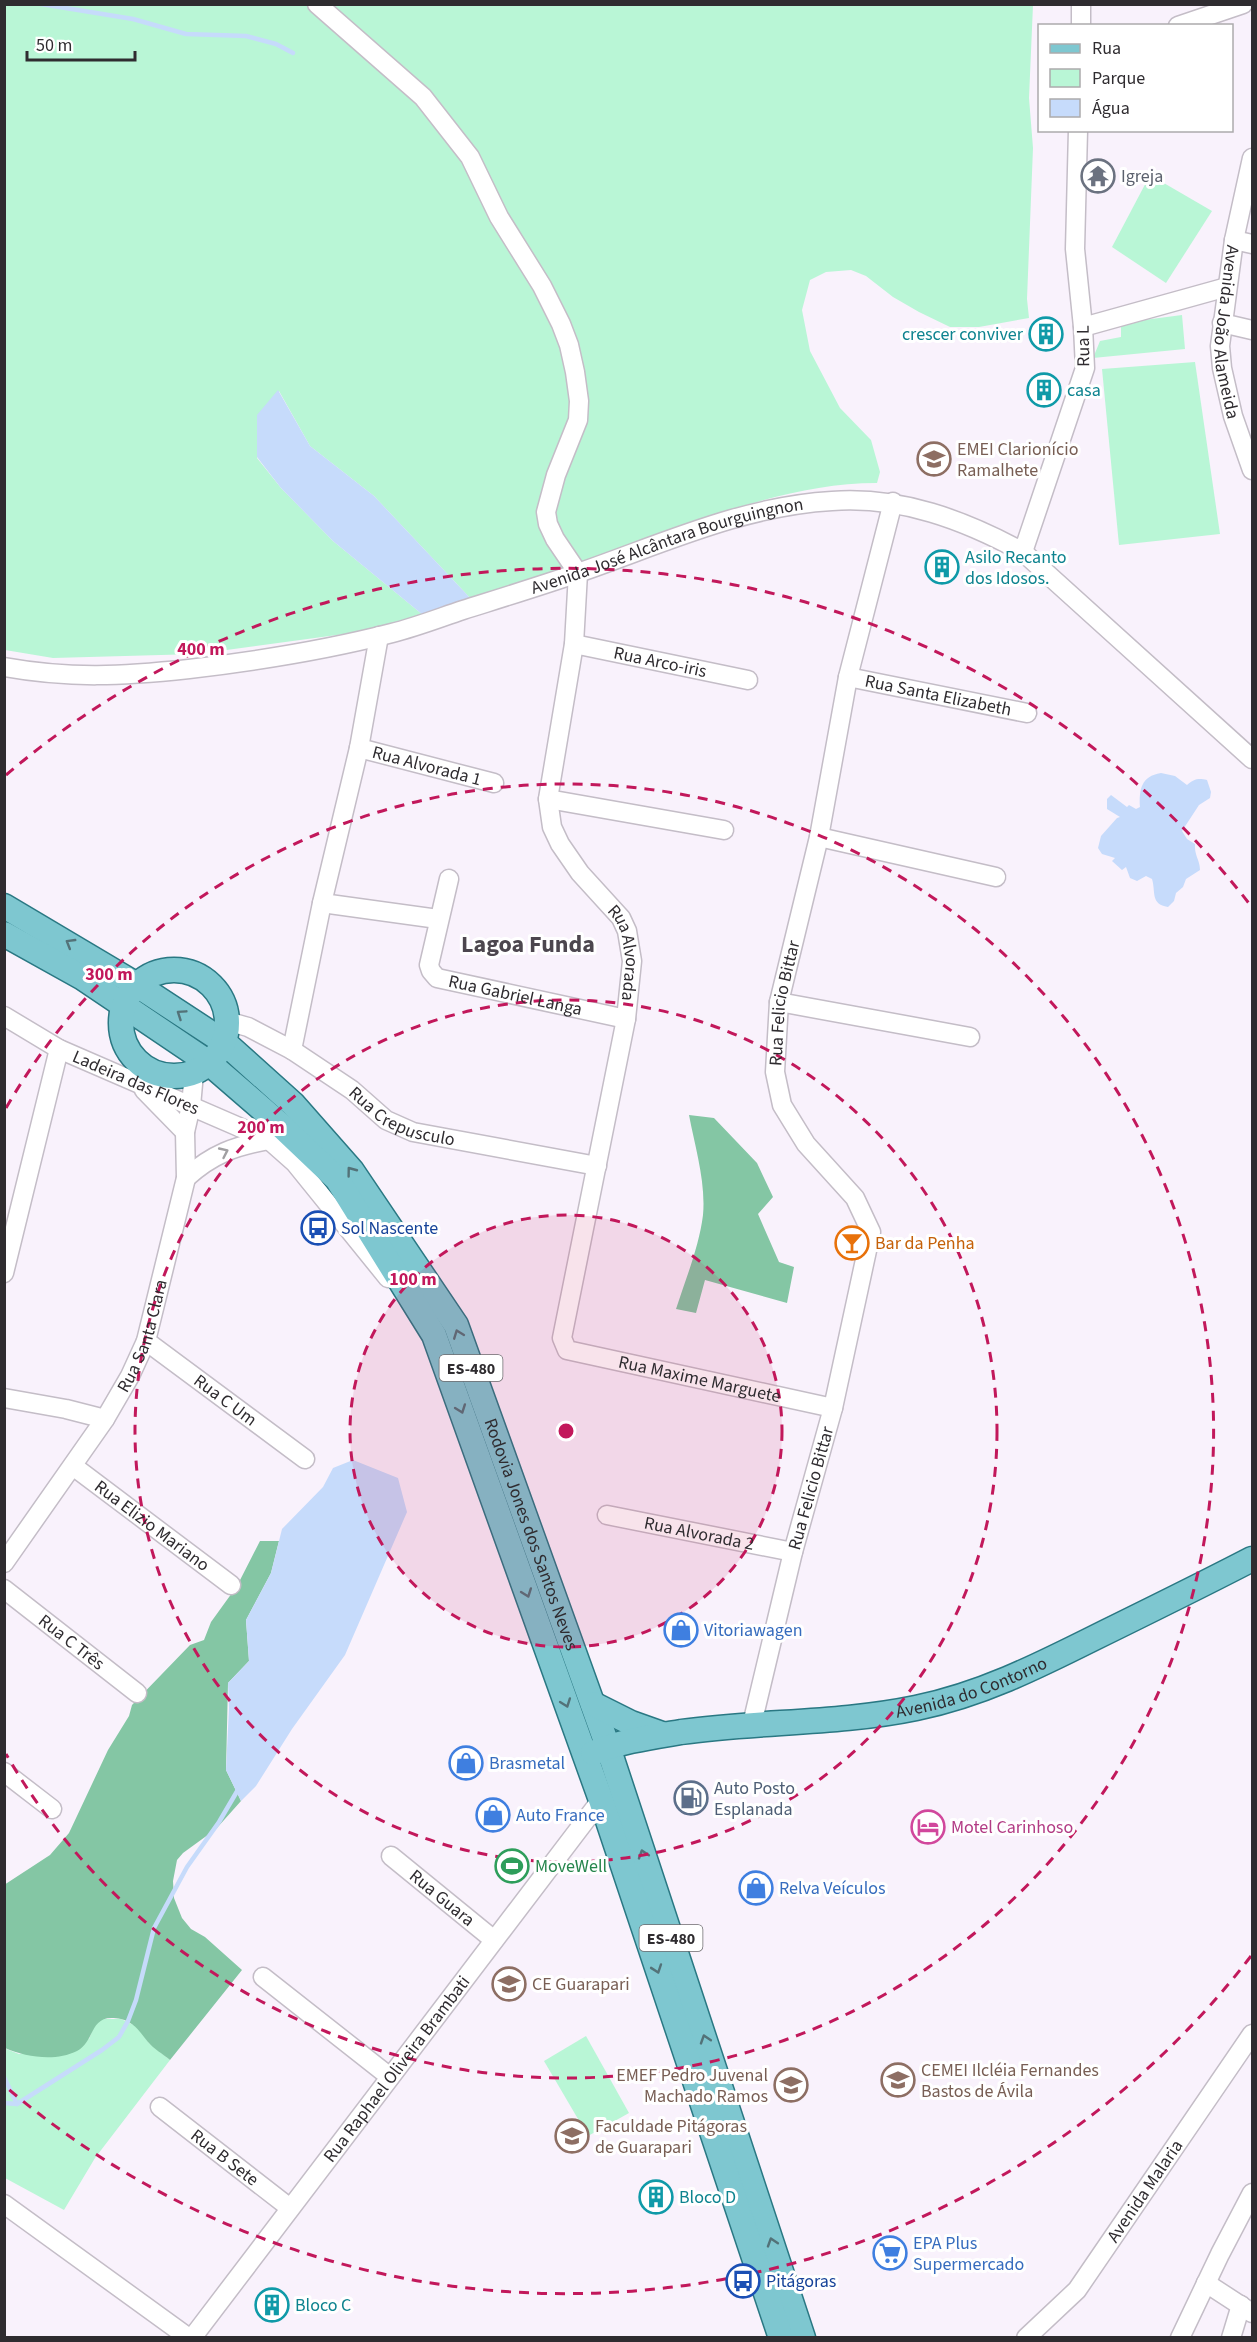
<svg xmlns="http://www.w3.org/2000/svg" width="1257" height="2342" font-family="'Source Sans 3',sans-serif">
<style>
.green{fill:#b9f6d6}
.forest{fill:#84c6a4}
.water{fill:#c6dbfb}
.lines{fill:none;stroke-linecap:round;stroke-linejoin:round}
.stream{stroke:#c6dbfb;stroke-width:4.5}
.minor-casing{stroke:#c4bdc7;stroke-width:21}
.major-casing{stroke:#2a7883;stroke-width:27}
.minor{stroke:#fff;stroke-width:18}
.major{stroke:#7ec7d0;stroke-width:24}
.oneway{stroke:#537278}
.oneway2{stroke:#a1a0a2}
.ring{fill:none;stroke:#c2185b;stroke-width:3;stroke-dasharray:10 8}
.labels{text-anchor:middle;stroke-width:6;stroke-linejoin:round;paint-order:stroke}
.shield{fill:#fff;stroke:#6d6b6e;stroke-width:1.5}
.shield-label{font-size:16px;font-weight:bold;fill:#2f2c30}
.worship-label{font-size:18px;fill:#5b616d;stroke:#fff;text-anchor:start}
.street-label{font-size:18px;fill:#2f2c30;stroke:#fff}
.culture-label{font-size:18px;fill:#0d838f;stroke:#fff;text-anchor:start}
.education-label{font-size:18px;fill:#785e54;stroke:#fff;text-anchor:start}
.transit-label{font-size:18px;fill:#164399;stroke:#fff;text-anchor:start}
.food-label{font-size:18px;fill:#c56008;stroke:#fff;text-anchor:start}
.shop-label{font-size:18px;fill:#366cbe;stroke:#fff;text-anchor:start}
.service-label{font-size:18px;fill:#4e5e75;stroke:#fff;text-anchor:start}
.hotel-label{font-size:18px;fill:#b23c85;stroke:#fff;text-anchor:start}
.leisure-label{font-size:18px;fill:#27864d;stroke:#fff;text-anchor:start}
.district-label{font-size:24px;font-weight:bold;fill:#4c464e;stroke:#fff}
.centre{fill:#c2185b;stroke:#fff;stroke-width:3}
.ring-label{font-size:18px;text-anchor:middle;font-weight:bold;fill:#c2185b;stroke:#fff;stroke-width:6;stroke-linejoin:round;paint-order:stroke}
</style>
<rect width="100%" height="100%" fill="#f9f2fc"/>
<g class="green">
<path d="M4,5H1033L1029,98L1033,148L1027,299L1029,318L979,327H950L919,312L893,297L866,276L851,270L826,272L810,280L802,310L810,351L840,408L871,440L880,472L877,483C808,483 743,505 678,528C610,552 542,579 472,600L374,496L310,446L279,391L257,458L281,488L333,541L423,615L359,632L197,654L53,658L5,650Z"/>
<path d="M1150,175L1212,211L1166,283L1112,247Z"/>
<path d="M1182,315L1185,349L1093,358L1100,341L1121,337V323Z"/>
<path d="M1195,362L1220,534L1119,545L1102,369Z"/>
<path d="M101,2019H121L138,2027L149,2043L170,2060L95,2158L64,2210L5,2178L4,2048L19,2054L89,2039L95,2024Z"/>
<path d="M586,2036L629,2113L588,2136L544,2061Z"/>
</g>
<g class="forest">
<path d="M689,1115L714,1118L757,1163L773,1197L758,1214L779,1262L794,1267L787,1303L705,1280L696,1313L676,1309C686,1278 699,1247 703,1215C706,1182 695,1147 689,1115Z"/>
<path d="M260,1541H279L271,1573L246,1620L249,1661L228,1683L226,1770L241,1801L216,1829L183,1853L177,1860L173,1881L174,1898L182,1918L191,1929L205,1937L242,1970L170,2060C163,2054 154,2049 148,2042C140,2032 134,2022 121,2019C88,2012 97,2040 77,2051C55,2062 26,2057 5,2048L4,1885L50,1855L69,1833L108,1750L129,1716L132,1705L190,1645L204,1640L211,1622L237,1586Z"/>
</g>
<g class="water">
<path d="M278,390L310,446L374,496L472,600L423,615L333,541L281,488L257,457V415Z"/>
<path d="M1161,773L1175,776L1187,785C1194,779 1198,778 1207,780L1211,792L1210,798L1199,805L1182,831L1187,839L1195,844C1194,855 1200,860 1200,870L1186,879L1183,887L1176,893L1174,901L1168,907C1150,904 1156,892 1152,879L1146,876L1137,881L1130,878L1126,867L1122,870L1112,861L1115,858L1102,854L1098,848L1101,836L1117,818L1120,817L1107,809V799L1111,795L1127,807L1129,805L1136,809L1140,807C1139,790 1141,776 1161,773Z"/>
<path d="M353,1460L398,1478L407,1512L345,1655L292,1729L256,1786L241,1801L226,1770L229,1708L228,1683L249,1661L246,1620L271,1573L282,1529L323,1487L333,1468Z"/>
</g>
<g class="lines">
<g class="stream">
<path d="M41,4L133,19L186,34L246,36L276,44L293,53"/>
<path d="M4,2077L17,2104"/>
<path d="M4,2103L17,2104L102,2050L119,2037L128,2021L136,2000L154,1928L187,1867L219,1822L239,1788"/>
</g>
<defs>
<g id="minor">
<path id="s1" d="M317,4L423,97L470,157L499,217L542,286L561,324L569,345L575,372L579,401L578,420L556,475L546,512L548,524L555,539L578,573L574,644L548,799L552,827L560,844L580,873L621,918L627,931L632,961L626,1019L562,1338L567,1350L833,1408"/>
<path d="M1081,26V4"/>
<path d="M1178,26L1243,4"/>
<path id="s2" d="M1252,158L1234,240L1220,346L1222,368L1233,416L1252,470"/>
<path d="M1234,240L1252,244"/>
<path d="M1222,323L1252,330"/>
<path d="M1083,327L1227,287"/>
<path d="M1023,552L1085,368L1083,327L1075,249L1078,130"/>
<path id="s3" d="M574,644L748,680"/>
<path id="s4" d="M4,667C71,679 123,676 189,669C257,661 326,650 392,633C416,627 439,618 463,610C501,598 540,586 578,573C662,544 743,506 832,501C901,496 964,520 1023,552L1252,759"/>
<path id="s5" d="M848,677L1027,713"/>
<path id="s6" d="M359,748L494,783"/>
<path d="M548,799L724,830"/>
<path d="M819,837L996,877"/>
<path id="s7" d="M449,879L429,965L431,971L437,978L626,1019"/>
<path d="M322,903L438,919"/>
<path d="M779,1002L970,1037"/>
<path id="s8" d="M4,1016L59,1049L269,1140L295,1163L388,1278"/>
<path id="s9" d="M227,1021L248,1027L292,1050L352,1090L386,1120L413,1132L597,1166"/>
<path d="M292,1050L322,903L359,748L379,636"/>
<path d="M144,1090L185,1132"/>
<path d="M186,1178C212,1154 235,1146 269,1140"/>
<path d="M4,1273L59,1049"/>
<path id="s10" d="M146,1341L305,1459"/>
<path d="M4,1398L66,1409L105,1419"/>
<path id="s11" d="M73,1466L231,1585"/>
<path id="s12" d="M607,1515L793,1552"/>
<path id="s13" d="M4,1563L105,1419L130,1376L146,1341L186,1178L185,1132L191,1106L194,1073"/>
<path id="s14" d="M4,1589L137,1693"/>
<path id="s15" d="M752,1724L793,1552L833,1408L871,1232L855,1198L806,1144L782,1105L775,1072L779,1002L819,837L848,677L893,502"/>
<path d="M4,1772L52,1809"/>
<path id="s16" d="M391,1856L494,1940"/>
<path d="M263,1977L390,2077"/>
<path id="s17" d="M160,2107L290,2208"/>
<path d="M4,2204L189,2338"/>
<path d="M1206,2283L1252,2313"/>
<path id="s18" d="M192,2338L601,1800"/>
<path id="s19" d="M1026,2338L1077,2290L1252,2034"/>
<path d="M1180,2338L1220,2254L1252,2193"/>
<path d="M1231,2338L1241,2305"/>
</g>
<g id="major">
<path id="s20" d="M4,906L137,985L224,1042L293,1104L352,1171L456,1325L608,1747L803,2338"/>
<path d="M4,934L83,978L209,1063L276,1121L337,1179L434,1335L601,1800L781,2338"/>
<circle cx="174" cy="1023" r="53"/>
<path d="M593,1704L631,1723L662,1734"/>
<path id="s21" d="M593,1753C621,1741 651,1737 681,1732C759,1721 839,1724 916,1708C980,1695 1036,1667 1094,1638C1147,1612 1200,1586 1252,1559"/>
</g>
</defs>
<use href="#minor" class="minor-casing"/>
<use href="#major" class="major-casing"/>
<use href="#minor" class="minor"/>
<use href="#major" class="major"/>
</g>
<defs><path id="oneway-chevron" d="M-2-3.5L2.5 0L-2 3.5" fill="none" stroke-width="1.6" stroke-linecap="round" stroke-linejoin="round" transform="scale(1.5)"/></defs>
<g class="oneway">
<use href="#oneway-chevron" transform="translate(70 943) rotate(-149)"/>
<use href="#oneway-chevron" transform="translate(181 1014) rotate(-146)"/>
<use href="#oneway-chevron" transform="translate(351 1171) rotate(-127)"/>
<use href="#oneway-chevron" transform="translate(458 1334) rotate(-111)"/>
<use href="#oneway-chevron" transform="translate(461 1409) rotate(70)"/>
<use href="#oneway-chevron" transform="translate(527 1593) rotate(70)"/>
<use href="#oneway-chevron" transform="translate(566 1703) rotate(70)"/>
<use href="#oneway-chevron" transform="translate(643 1854) rotate(-108)"/>
<use href="#oneway-chevron" transform="translate(657 1969) rotate(71)"/>
<use href="#oneway-chevron" transform="translate(705 2039) rotate(-108)"/>
<use href="#oneway-chevron" transform="translate(772 2242) rotate(-108)"/>
</g>
<use class="oneway2" href="#oneway-chevron" transform="translate(224 1152) rotate(-25)"/>
<circle cx="566" cy="1431" r="216" fill="#c2185b" fill-opacity=".12"/>
<g class="ring">
<circle cx="566" cy="1431" r="216"/>
<circle cx="566" cy="1431" r="431"/>
<path d="M6 1108A647 647 0 1 1 6 1754"/>
<path d="M1251 1956A863 863 0 0 1 6 2087M6 775A863 863 0 0 1 1251 906"/>
</g>
<defs>
<symbol id="temple-ring" viewBox="-11 -11 22 22"><circle r="9.5" fill="#fff" stroke="#6b7280" stroke-width="1.5"/><path d="M0-6L5-2H3V0L6.5 2.5H4V6H1.5V3h-3V6H-4V2.5H-6.5L-3 0V-2H-5Z" fill="#6b7280"/></symbol>
<symbol id="building-ring" viewBox="-11 -11 22 22"><circle r="9.5" fill="#fff" stroke="#0f9aa8" stroke-width="1.5"/><path d="M-4-6H4V6H1V3H-1V6H-4ZM-2.5-4.3h1.7v1.8h-1.7ZM.8-4.3h1.7v1.8H.8ZM-2.5-1h1.7V.8h-1.7ZM.8-1h1.7V.8H.8Z" fill="#0f9aa8"/></symbol>
<symbol id="school-ring" viewBox="-11 -11 22 22"><circle r="9.5" fill="#fff" stroke="#8d6e63" stroke-width="1.5"/><path d="M0-5L7-2L0 1L-7-2ZM-4 1L0 2.5L4 1V4Q0 6-4 4Z" fill="#8d6e63"/></symbol>
<symbol id="bus-ring" viewBox="-11 -11 22 22"><circle r="9.5" fill="#fff" stroke="#1a4fb4" stroke-width="1.5"/><path d="M-5-6H5V4H4V6H2V4H-2V6H-4V4H-5ZM-3.5-4V0h7V-4ZM-3.5 1.2v1.5H-2V1.2ZM2 1.2v1.5H3.5V1.2Z" fill="#1a4fb4"/></symbol>
<symbol id="bar-ring" viewBox="-11 -11 22 22"><circle r="9.5" fill="#fff" stroke="#e8710a" stroke-width="1.5"/><path d="M-6-5H6L.8 .8V4.5H3.5V6h-7V4.5H-.8V.8Z" fill="#e8710a"/></symbol>
<symbol id="shop-ring" viewBox="-11 -11 22 22"><circle r="9.5" fill="#fff" stroke="#3f7fe0" stroke-width="1.5"/><path d="M-5-2.5h2.3a2.7 3.5 0 0 1 5.4 0H5L5.5 6h-11ZM-1.5-2.5h3a1.5 2.3 0 0 0-3 0Z" fill="#3f7fe0"/></symbol>
<symbol id="fuel-ring" viewBox="-11 -11 22 22"><circle r="9.5" fill="#fff" stroke="#5c6f8a" stroke-width="1.5"/><path d="M-5.5-6h7V0h2V4h1.3V-2.5L3-4.5l.8-.8L6-3V5H2.5V1h-1V6h-7ZM-4.2-4.7v3.2H.2V-4.7Z" fill="#5c6f8a"/></symbol>
<symbol id="hotel-ring" viewBox="-11 -11 22 22"><circle r="9.5" fill="#fff" stroke="#d1479c" stroke-width="1.5"/><path d="M-6-4.5h1.5V1H6V5H4.5V3h-9V5H-6ZM-4 0a1.8 1.8 0 1 1 3.6 0ZM.5 0V-2.5h3Q6-2.5 6 0Z" fill="#d1479c"/></symbol>
<symbol id="stadium-ring" viewBox="-11 -11 22 22"><circle r="9.5" fill="#fff" stroke="#2e9e5b" stroke-width="1.5"/><path d="M0-5a6.5 5 0 1 0 0 10a6.5 5 0 1 0 0-10ZM-3.5-1.8h7v3.6h-7Z" fill="#2e9e5b"/></symbol>
<symbol id="university-ring" viewBox="-11 -11 22 22"><circle r="9.5" fill="#fff" stroke="#8d6e63" stroke-width="1.5"/><path d="M0-5L7-2L0 1L-7-2ZM-4 1L0 2.5L4 1V4Q0 6-4 4Z" fill="#8d6e63"/></symbol>
<symbol id="supermarket-ring" viewBox="-11 -11 22 22"><circle r="9.5" fill="#fff" stroke="#3f7fe0" stroke-width="1.5"/><path d="M-6-5.5h2.5l.6 2H6L4.5 2H-2.5L-4.4-4H-6ZM-1.5 3.2a1.3 1.3 0 1 0 .1 0ZM3 3.2a1.3 1.3 0 1 0 .1 0Z" fill="#3f7fe0"/></symbol>
</defs>
<g fill-rule="evenodd">
<use href="#temple-ring" x="1079" y="157" width="38" height="38"/>
<use href="#building-ring" x="1027" y="315" width="38" height="38"/>
<use href="#building-ring" x="1025" y="371" width="38" height="38"/>
<use href="#school-ring" x="915" y="440" width="38" height="38"/>
<use href="#building-ring" x="923" y="548" width="38" height="38"/>
<use href="#bus-ring" x="299" y="1209" width="38" height="38"/>
<use href="#bar-ring" x="833" y="1224" width="38" height="38"/>
<use href="#shop-ring" x="662" y="1611" width="38" height="38"/>
<use href="#shop-ring" x="447" y="1744" width="38" height="38"/>
<use href="#fuel-ring" x="672" y="1779" width="38" height="38"/>
<use href="#shop-ring" x="474" y="1796" width="38" height="38"/>
<use href="#hotel-ring" x="909" y="1808" width="38" height="38"/>
<use href="#stadium-ring" x="493" y="1847" width="38" height="38"/>
<use href="#shop-ring" x="737" y="1869" width="38" height="38"/>
<use href="#school-ring" x="490" y="1965" width="38" height="38"/>
<use href="#school-ring" x="879" y="2061" width="38" height="38"/>
<use href="#school-ring" x="772" y="2066" width="38" height="38"/>
<use href="#university-ring" x="553" y="2117" width="38" height="38"/>
<use href="#building-ring" x="637" y="2178" width="38" height="38"/>
<use href="#supermarket-ring" x="871" y="2234" width="38" height="38"/>
<use href="#bus-ring" x="724" y="2262" width="38" height="38"/>
<use href="#building-ring" x="253" y="2286" width="38" height="38"/>
</g>
<g class="labels">
<g class="shield">
<rect x="439.5" y="1355" width="63" height="26" rx="4.5"/>
<rect x="639.5" y="1925" width="63" height="26" rx="4.5"/>
</g>
<g class="shield-label">
<text x="471" y="1374">ES-480</text>
<text x="671" y="1944">ES-480</text>
</g>
<g class="worship-label">
<text x="1121" y="182">Igreja</text>
</g>
<g class="street-label">
<text dy="6" stroke="none"><textPath href="#s2" startOffset="177">Avenida João Alameida</textPath></text>
<text transform="translate(1083 346) rotate(-91)" y="6">Rua L</text>
<text dy="6" stroke="none"><textPath href="#s4" startOffset="681">Avenida José Alcântara Bourguingnon</textPath></text>
<text dy="6" stroke="none"><textPath href="#s3" startOffset="88">Rua Arco-iris</textPath></text>
<text dy="6" stroke="none"><textPath href="#s5" startOffset="92">Rua Santa Elizabeth</textPath></text>
<text dy="6" stroke="none"><textPath href="#s6" startOffset="70">Rua Alvorada 1</textPath></text>
<text dy="6" stroke="none"><textPath href="#s1" startOffset="1080">Rua Alvorada</textPath></text>
<text dy="6" stroke="none"><textPath href="#s7" startOffset="184">Rua Gabriel Langa</textPath></text>
<text dy="6" stroke="none"><textPath href="#s15" startOffset="766">Rua Felicio Bittar</textPath></text>
<text dy="6" stroke="none"><textPath href="#s8" startOffset="148">Ladeira das Flores</textPath></text>
<text dy="6" stroke="none"><textPath href="#s9" startOffset="202">Rua Crepusculo</textPath></text>
<text dy="6" stroke="none"><textPath href="#s13" startOffset="268">Rua Santa Clara</textPath></text>
<text dy="6" stroke="none"><textPath href="#s1" startOffset="1622">Rua Maxime Marguete</textPath></text>
<text dy="6" stroke="none"><textPath href="#s10" startOffset="99">Rua C Um</textPath></text>
<text dy="6" stroke="none"><textPath href="#s15" startOffset="243">Rua Felicio Bittar</textPath></text>
<text dy="6" stroke="none"><textPath href="#s11" startOffset="99">Rua Elizio Mariano</textPath></text>
<text dy="6" stroke="none"><textPath href="#s20" startOffset="849">Rodovia Jones dos Santos Neves</textPath></text>
<text dy="6" stroke="none"><textPath href="#s12" startOffset="94">Rua Alvorada 2</textPath></text>
<text dy="6" stroke="none"><textPath href="#s14" startOffset="86">Rua C Três</textPath></text>
<text dy="6" stroke="none"><textPath href="#s21" startOffset="386">Avenida do Contorno</textPath></text>
<text dy="6" stroke="none"><textPath href="#s16" startOffset="66">Rua Guara</textPath></text>
<text dy="6" stroke="none"><textPath href="#s18" startOffset="338">Rua Raphael Oliveira Brambati</textPath></text>
<text dy="6" stroke="none"><textPath href="#s17" startOffset="82">Rua B Sete</textPath></text>
<text dy="6" stroke="none"><textPath href="#s19" startOffset="190">Avenida Malaria</textPath></text>
</g>
<g class="culture-label">
<text x="1023" y="340" text-anchor="end">crescer conviver</text>
<text x="1067" y="396">casa</text>
<text x="965" y="563">Asilo Recanto<tspan x="965" dy="21">dos Idosos.</tspan></text>
<text x="679" y="2203">Bloco D</text>
<text x="295" y="2311">Bloco C</text>
</g>
<g class="education-label">
<text x="957" y="455">EMEI Clarionício<tspan x="957" dy="21">Ramalhete</tspan></text>
<text x="532" y="1990">CE Guarapari</text>
<text x="921" y="2076">CEMEI Ilcléia Fernandes<tspan x="921" dy="21">Bastos de Ávila</tspan></text>
<text x="768" y="2081" text-anchor="end">EMEF Pedro Juvenal<tspan x="768" dy="21">Machado Ramos</tspan></text>
<text x="595" y="2132">Faculdade Pitágoras<tspan x="595" dy="21">de Guarapari</tspan></text>
</g>
<g class="transit-label">
<text x="341" y="1234">Sol Nascente</text>
<text x="766" y="2287">Pitágoras</text>
</g>
<g class="food-label">
<text x="875" y="1249">Bar da Penha</text>
</g>
<g class="shop-label">
<text x="704" y="1636">Vitoriawagen</text>
<text x="489" y="1769">Brasmetal</text>
<text x="516" y="1821">Auto France</text>
<text x="779" y="1894">Relva Veículos</text>
<text x="913" y="2249">EPA Plus<tspan x="913" dy="21">Supermercado</tspan></text>
</g>
<g class="service-label">
<text x="714" y="1794">Auto Posto<tspan x="714" dy="21">Esplanada</tspan></text>
</g>
<g class="hotel-label">
<text x="951" y="1833">Motel Carinhoso</text>
</g>
<g class="leisure-label">
<text x="535" y="1872">MoveWell</text>
</g>
<g class="district-label">
<text x="528" y="952">Lagoa Funda</text>
</g>
</g>
<circle cx="566" cy="1431" r="9" class="centre"/>
<g class="ring-label">
<text x="201" y="655">400 m</text>
<text x="109" y="980">300 m</text>
<text x="261" y="1133">200 m</text>
<text x="413" y="1285">100 m</text>
</g>
<rect width="1257" height="2342" fill="none" stroke="#2f2c30" stroke-width="12"/>
<rect x="1038" y="24" width="195" height="108" fill="#ffffff" stroke="#acabac" stroke-width="1.5"/>
<rect x="1050" y="44" width="30" height="9" fill="#7ec7d0" stroke="#acabac" stroke-width="1.5"/>
<text x="1092" y="54" font-size="18" fill="#2f2c30">Rua</text>
<rect x="1050" y="69" width="30" height="18" fill="#b9f6d6" stroke="#acabac" stroke-width="1.5"/>
<text x="1092" y="84" font-size="18" fill="#2f2c30">Parque</text>
<rect x="1050" y="99" width="30" height="18" fill="#c6dbfb" stroke="#acabac" stroke-width="1.5"/>
<text x="1092" y="114" font-size="18" fill="#2f2c30">Água</text>
<path d="M27 51v9h108v-9" fill="none" stroke="#2f2c30" stroke-width="3"/>
<text x="36" y="51" font-size="18" fill="#2f2c30" stroke="#ffffff" stroke-width="4.5" paint-order="stroke">50 m</text>
</svg>
